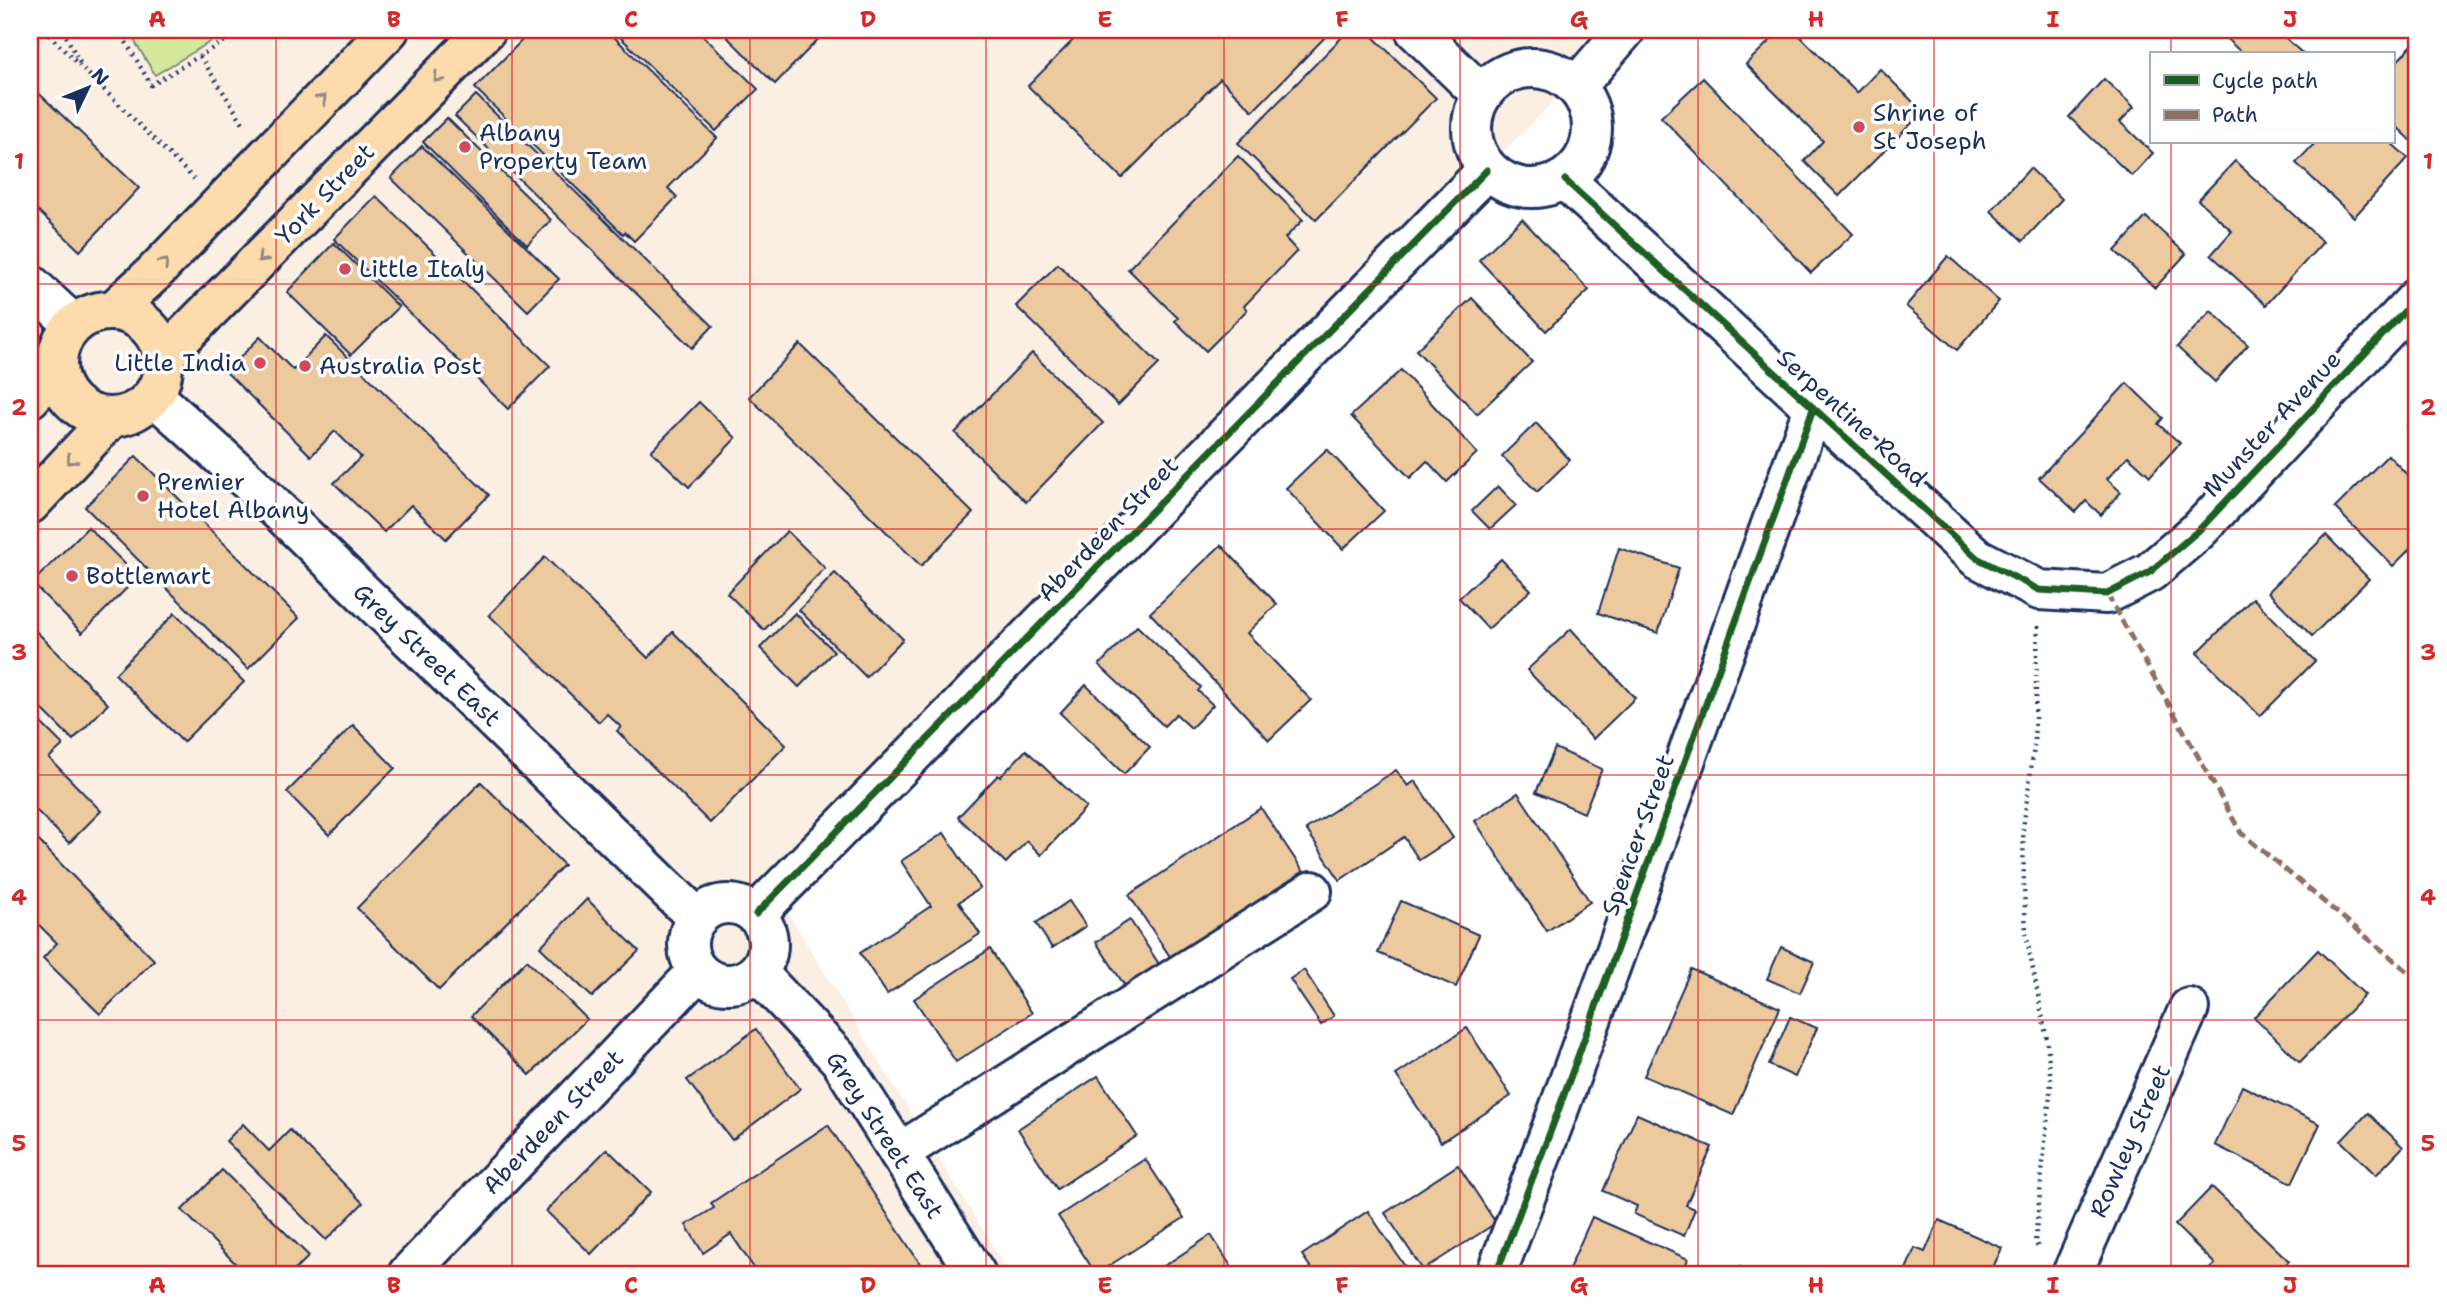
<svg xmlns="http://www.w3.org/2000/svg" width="2447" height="1304" font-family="'Shantell Sans',sans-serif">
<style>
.built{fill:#faefe2}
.green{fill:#d7e89c;stroke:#798c7d;stroke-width:2}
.building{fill:#edc99e;stroke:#1b2f5e;stroke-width:2}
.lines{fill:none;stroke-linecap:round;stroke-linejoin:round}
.minor-casing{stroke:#1b2f5e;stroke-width:44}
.major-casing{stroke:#1b2f5e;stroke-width:44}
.path{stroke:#1b2f5e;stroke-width:4.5;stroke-dasharray:2 5;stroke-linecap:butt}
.minor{stroke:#fff;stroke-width:38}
.major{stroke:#fedbac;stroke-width:38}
.quiet{stroke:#8d6e63;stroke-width:5;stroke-dasharray:10 5;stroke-linecap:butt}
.cycleway-casing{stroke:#fff;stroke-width:11}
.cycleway{stroke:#1b5e20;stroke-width:7}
.oneway{stroke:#8c8585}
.grid{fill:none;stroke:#d62828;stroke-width:2;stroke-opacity:0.55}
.poi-dot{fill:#d1495b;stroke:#fff;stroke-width:2.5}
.labels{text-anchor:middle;stroke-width:7;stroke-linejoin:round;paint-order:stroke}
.poi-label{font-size:24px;fill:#1b2f5e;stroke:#fff;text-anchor:start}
.street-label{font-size:24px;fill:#1b2f5e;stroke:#fff}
.neatline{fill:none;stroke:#d62828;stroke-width:2.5}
.grid-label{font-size:23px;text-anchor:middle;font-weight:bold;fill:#d62828}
</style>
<rect width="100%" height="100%" fill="#fff"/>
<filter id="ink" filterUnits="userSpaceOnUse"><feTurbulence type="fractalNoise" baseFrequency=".0143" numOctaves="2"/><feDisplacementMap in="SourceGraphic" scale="14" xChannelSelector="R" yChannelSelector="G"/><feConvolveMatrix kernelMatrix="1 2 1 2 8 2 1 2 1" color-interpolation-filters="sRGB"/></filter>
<g filter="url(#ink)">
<path class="built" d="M30,30H1623L776,894L1010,1274H30Z"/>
<path class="green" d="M128,30H230L155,75Z"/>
<g class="building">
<path d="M532,30H607L717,138L668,188L677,197L634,241L625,232L623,234L475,88Z"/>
<path d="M613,30H697L758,89L716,131Z"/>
<path d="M720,30H827L775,84Z"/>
<path d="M863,30H879L871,38Z"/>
<path d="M1083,30H1332L1253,111L1220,79L1122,178L1028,86Z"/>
<path d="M1349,30H1366L1436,98L1316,220L1238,143Z"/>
<path d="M1781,30H1794L1857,93L1880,69L1923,112L1839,196L1804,161L1823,141L1746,64Z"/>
<path d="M2217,30H2277L2303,54H2243Z"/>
<path d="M2413,44L2417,48V146L2393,123V66Z"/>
<path d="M1703,78L1853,234L1811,273L1661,117Z"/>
<path d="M2104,79L2134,107L2120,122L2153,153L2132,176L2069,117Z"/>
<path d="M30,85L139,188L80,251L30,203Z"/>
<path d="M476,95L713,326L692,348L455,116Z"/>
<path d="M447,118L551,220L527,245L423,142Z"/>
<path d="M2316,142H2390L2408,158L2354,217L2296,163Z"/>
<path d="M422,146L559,279L528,311L391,178Z"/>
<path d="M1238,156L1303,220L1285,238L1297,251L1244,306L1247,310L1206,351L1175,321L1178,318L1128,269Z"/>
<path d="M2235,161L2323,242L2266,305L2211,255L2232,231L2198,200Z"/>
<path d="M2030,168L2062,199L2023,241L1991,211Z"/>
<path d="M376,196L550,366L508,409L334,239Z"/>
<path d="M2146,217L2186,254L2155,288L2115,251Z"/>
<path d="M1522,219L1589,290L1546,331L1479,260Z"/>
<path d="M334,243L399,307L351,355L287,292Z"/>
<path d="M1948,256L1999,301L1957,350L1906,306Z"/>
<path d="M1058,264L1159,364L1118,405L1016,306Z"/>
<path d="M1472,298L1532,362L1477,414L1416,350Z"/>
<path d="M2211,311L2248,345L2215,382L2177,347Z"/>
<path d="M326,336L489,495L446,539L411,505L384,532L334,483L361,457L335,431L311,456L226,372L260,337L293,370Z"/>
<path d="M800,344L973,513L921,566L749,397Z"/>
<path d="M1032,353L1103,423L1026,502L955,433Z"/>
<path d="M1401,370L1477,453L1447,482L1427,461L1410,478L1351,416Z"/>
<path d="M2127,383L2163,418L2158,424L2180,443L2150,476L2128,456L2107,479L2121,492L2101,515L2086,501L2076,512L2039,478Z"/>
<path d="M699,402L736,438L689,487L651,451Z"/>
<path d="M2417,416V436L2407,426Z"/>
<path d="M1536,423L1570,460L1537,492L1502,456Z"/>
<path d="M1327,449L1384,511L1343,549L1286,488Z"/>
<path d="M2388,455L2417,485V542L2393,566L2335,508Z"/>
<path d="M136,456L299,618L248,669L85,507Z"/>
<path d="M1498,486L1516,505L1490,529L1472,511Z"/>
<path d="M88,527L138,577L82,633L32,583Z"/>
<path d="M787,531L825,568L764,630L727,593Z"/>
<path d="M2326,535L2369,579L2312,636L2268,592Z"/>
<path d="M1221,545L1277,604L1247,633L1311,700L1269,740L1150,613Z"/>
<path d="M1619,548L1679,568L1658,633L1598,613Z"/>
<path d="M545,557L648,658L673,632L786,745L710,823L617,731L621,727L607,714L599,722L489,615Z"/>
<path d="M1501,559L1531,590L1488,629L1459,598Z"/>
<path d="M835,573L903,639L866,677L799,610Z"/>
<path d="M2253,598L2315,661L2260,716L2197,653Z"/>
<path d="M175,613L244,682L183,742L115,674Z"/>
<path d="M795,613L834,651L799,687L760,648Z"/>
<path d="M30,625L108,704L73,740L30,697Z"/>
<path d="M1137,626L1201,687L1198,691L1213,705L1191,728L1176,714L1164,726L1099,665Z"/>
<path d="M1571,629L1635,698L1593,739L1527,670Z"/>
<path d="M1086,685L1150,747L1124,774L1060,713Z"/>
<path d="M30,712L63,745L49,758L101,811L69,843L30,804Z"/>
<path d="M353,725L395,768L329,835L287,792Z"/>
<path d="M1555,748L1602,769L1584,813L1536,792Z"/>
<path d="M1026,750L1086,807L1041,855L1027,841L1006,863L958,817L998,775L1000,777Z"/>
<path d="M1396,770L1408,786L1415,781L1453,838L1419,860L1404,837L1340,880L1306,829Z"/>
<path d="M481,782L564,865L439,990L357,908Z"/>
<path d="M1518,793L1590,902L1547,931L1475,821Z"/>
<path d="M1261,808L1307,877L1175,964L1129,895Z"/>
<path d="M944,833L980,888L959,902L980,934L887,994L860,953L931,906L901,861Z"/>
<path d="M32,834L154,960L100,1014L43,958L57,943L30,916V836Z"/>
<path d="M587,899L639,951L592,997L540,947Z"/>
<path d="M1069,901L1086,926L1052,948L1036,923Z"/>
<path d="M1401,901L1479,935L1456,987L1378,953Z"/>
<path d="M1130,920L1163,970L1129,992L1096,942Z"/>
<path d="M1781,947L1814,962L1800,993L1767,979Z"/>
<path d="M990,949L1032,1013L956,1062L914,999Z"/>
<path d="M2318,950L2365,995L2300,1062L2254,1017Z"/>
<path d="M527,960L587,1019L530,1075L471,1016Z"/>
<path d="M1691,969L1780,1008L1733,1115L1644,1076Z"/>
<path d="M1304,970L1334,1016L1321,1025L1290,979Z"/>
<path d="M1790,1017L1817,1028L1795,1077L1769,1065Z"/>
<path d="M1467,1028L1511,1096L1441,1142L1396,1075Z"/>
<path d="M756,1029L800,1089L732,1140L687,1080Z"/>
<path d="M1098,1076L1137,1136L1057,1189L1018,1129Z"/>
<path d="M2242,1086L2320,1124L2292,1183L2215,1145Z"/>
<path d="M2368,1113L2403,1147L2376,1175L2341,1141Z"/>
<path d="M1637,1114L1712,1147L1686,1205L1695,1209L1684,1236L1634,1214L1637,1206L1603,1191Z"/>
<path d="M243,1124L269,1151L290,1130L363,1203L326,1240L226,1141Z"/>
<path d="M828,1125L927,1274H758L731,1234L703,1253L686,1225L714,1208L711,1203Z"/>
<path d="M607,1149L651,1192L591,1254L546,1211Z"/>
<path d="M1145,1159L1184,1218L1096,1274L1058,1216Z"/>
<path d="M1458,1165L1496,1223L1423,1270L1385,1213Z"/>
<path d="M222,1170L309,1256L291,1274H246L182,1210Z"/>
<path d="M2212,1187L2289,1261L2277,1274H2204L2215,1264L2175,1225Z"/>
<path d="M1368,1211L1410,1274H1315L1302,1255Z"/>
<path d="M1592,1217L1688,1259L1682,1274H1575L1568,1271Z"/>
<path d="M1939,1220L2002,1248L1990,1274H1904L1915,1248L1925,1252Z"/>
<path d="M1211,1235L1236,1274H1152Z"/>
<path d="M1740,1267L1757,1274H1737Z"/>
</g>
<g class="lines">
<defs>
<g id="minor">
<path d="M1415,30L1481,94"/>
<circle cx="1532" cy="128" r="60"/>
<path d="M1576,87L1625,30"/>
<path d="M1565,180L1977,558L2039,590L2107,594L2150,572L2199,530L2417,298"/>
<path d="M30,284L73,324"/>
<path d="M154,396L248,481L697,918"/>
<circle cx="728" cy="944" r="40"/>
<path d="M756,914L1487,170"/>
<path d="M757,972L840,1060L976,1274"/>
<path d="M899,1153L1312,891"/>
<path d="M408,1274L698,971"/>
<path d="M1496,1274L1557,1114L1813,409"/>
<path d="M2072,1274L2189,1008"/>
</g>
<g id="major">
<path d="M114,310L153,274L389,30"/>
<circle cx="110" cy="364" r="53"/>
<path d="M164,356L486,30"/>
<path d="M30,398L57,370"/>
<path d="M30,504L112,417"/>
</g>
</defs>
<use href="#minor" class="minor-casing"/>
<use href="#major" class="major-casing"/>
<g class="path">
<path d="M44,30L194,179"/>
<path d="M63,30L80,63"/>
<path d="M119,30L151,85L243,30"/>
<path d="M200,56L245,126"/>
<path d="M2038,626L2034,747L2023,829L2024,887L2026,934L2047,1040L2051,1083L2035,1242L2039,1249"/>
</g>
<use href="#minor" class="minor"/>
<use href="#major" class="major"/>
<path class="quiet" d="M2107,594L2241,833L2417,979"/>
<defs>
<g id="cycleway">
<path d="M1565,180L1977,558L2039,590L2107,594L2150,572L2199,530L2417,298"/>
<path d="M756,914L1487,170"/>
<path d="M1496,1274L1557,1114L1813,409"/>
</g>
</defs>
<use href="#cycleway" class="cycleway-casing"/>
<use href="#cycleway" class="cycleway"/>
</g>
<defs><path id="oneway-chevron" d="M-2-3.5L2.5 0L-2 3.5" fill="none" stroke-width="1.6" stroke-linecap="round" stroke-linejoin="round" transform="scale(1.75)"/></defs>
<g class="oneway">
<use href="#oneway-chevron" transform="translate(438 78) rotate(134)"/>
<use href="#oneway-chevron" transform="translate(322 99) rotate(-46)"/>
<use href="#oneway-chevron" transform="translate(262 258) rotate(134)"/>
<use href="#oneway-chevron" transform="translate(164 263) rotate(-46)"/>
<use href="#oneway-chevron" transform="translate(71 460) rotate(134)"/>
</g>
</g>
<path class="grid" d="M276,30V1274M512,30V1274M750,30V1274M986,30V1274M1224,30V1274M1460,30V1274M1698,30V1274M1934,30V1274M2171,30V54M2171,142V1274M30,284H2417M30,529H2417M30,775H2417M30,1020H2417"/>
<g class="poi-dot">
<circle cx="1859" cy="127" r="7"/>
<circle cx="465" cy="147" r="7"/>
<circle cx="345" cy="269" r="7"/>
<circle cx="260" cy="363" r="7"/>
<circle cx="305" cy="366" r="7"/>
<circle cx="143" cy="496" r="7"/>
<circle cx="72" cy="576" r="7"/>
</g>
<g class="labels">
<g class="poi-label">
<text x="1873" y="121">Shrine of<tspan x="1873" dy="28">St Joseph</tspan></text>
<text x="479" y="141">Albany<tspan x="479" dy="28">Property Team</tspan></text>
<text x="359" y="277">Little Italy</text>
<text x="246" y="371" text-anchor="end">Little India</text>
<text x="319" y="374">Australia Post</text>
<text x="157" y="490">Premier<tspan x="157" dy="28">Hotel Albany</tspan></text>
<text x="86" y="584">Bottlemart</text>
</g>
<g class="street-label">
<text transform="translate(325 194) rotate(-46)" y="8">York Street</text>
<text transform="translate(1852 418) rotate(42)" y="8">Serpentine Road</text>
<text transform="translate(2272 424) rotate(-47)" y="8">Munster Avenue</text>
<text transform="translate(1108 529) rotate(-46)" y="8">Aberdeen Street</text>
<text transform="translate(427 655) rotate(44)" y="8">Grey Street East</text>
<text transform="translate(1638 835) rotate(-70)" y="8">Spencer Street</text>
<text transform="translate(553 1122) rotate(-46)" y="8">Aberdeen Street</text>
<text transform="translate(885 1135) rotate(57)" y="8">Grey Street East</text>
<text transform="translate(2130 1141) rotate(-66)" y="8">Rowley Street</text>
</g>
</g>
<rect width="2447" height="1304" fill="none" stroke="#fff" stroke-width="77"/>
<rect x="2150" y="52" width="245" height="91" fill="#ffffff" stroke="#a4acbf" stroke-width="2"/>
<rect x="2164" y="75" width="35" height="10" fill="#1b5e20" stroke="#a4acbf" stroke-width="2"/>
<text x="2212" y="88" font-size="21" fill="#1b2f5e">Cycle path</text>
<rect x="2164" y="110" width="35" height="10" fill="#8d6e63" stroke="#a4acbf" stroke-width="2"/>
<text x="2212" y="122" font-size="21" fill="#1b2f5e">Path</text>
<g transform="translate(88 88) rotate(47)" stroke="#ffffff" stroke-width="5" paint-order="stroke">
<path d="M0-5L12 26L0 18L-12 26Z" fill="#1b2f5e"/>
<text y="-10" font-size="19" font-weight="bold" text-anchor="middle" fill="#1b2f5e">N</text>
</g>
<rect x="38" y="38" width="2370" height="1228" class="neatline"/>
<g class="grid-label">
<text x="157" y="27">A</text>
<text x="394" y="27">B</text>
<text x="631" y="27">C</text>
<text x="868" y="27">D</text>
<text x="1105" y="27">E</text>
<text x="1342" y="27">F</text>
<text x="1579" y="27">G</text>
<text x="1816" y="27">H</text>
<text x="2053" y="27">I</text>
<text x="2290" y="27">J</text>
<text x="19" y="169">1</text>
<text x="2428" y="169">1</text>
<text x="19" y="415">2</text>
<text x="2428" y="415">2</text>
<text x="19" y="660">3</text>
<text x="2428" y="660">3</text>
<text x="19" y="905">4</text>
<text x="2428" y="905">4</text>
<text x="19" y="1151">5</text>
<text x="2428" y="1151">5</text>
<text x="157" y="1293">A</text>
<text x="394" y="1293">B</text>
<text x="631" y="1293">C</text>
<text x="868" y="1293">D</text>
<text x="1105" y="1293">E</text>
<text x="1342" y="1293">F</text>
<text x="1579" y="1293">G</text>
<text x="1816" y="1293">H</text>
<text x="2053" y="1293">I</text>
<text x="2290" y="1293">J</text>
</g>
</svg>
